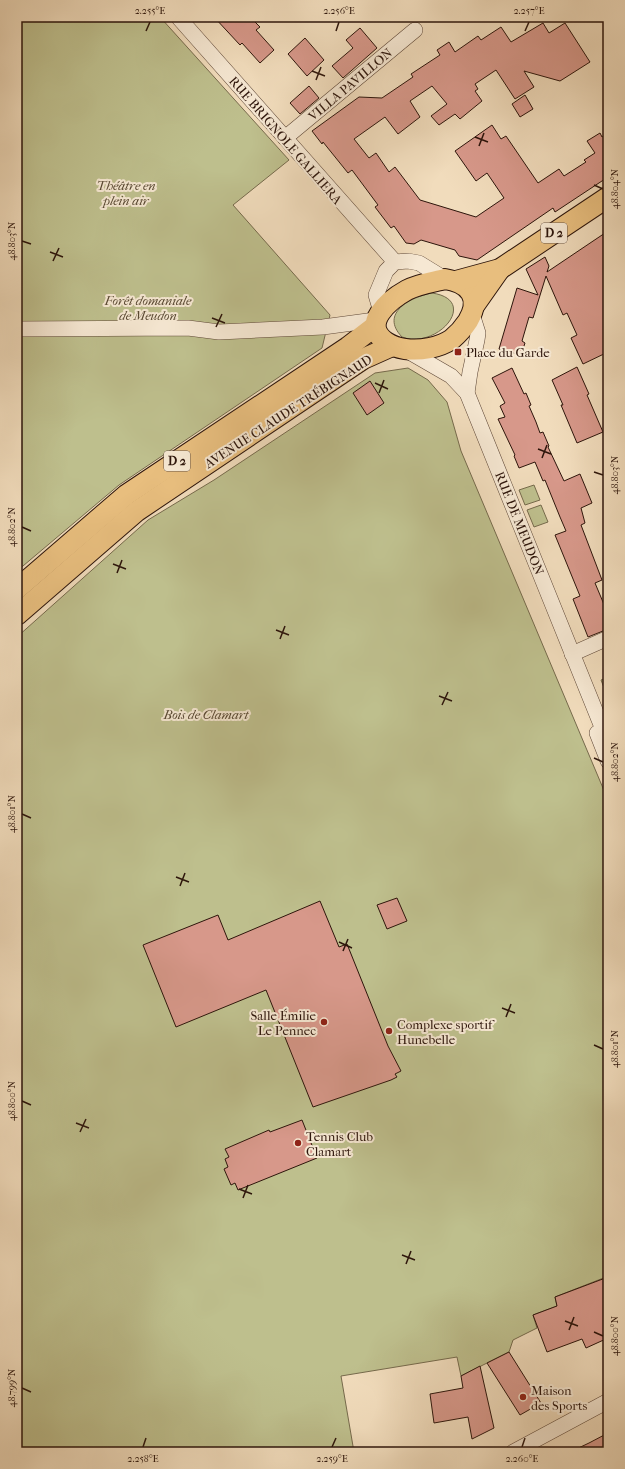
<svg xmlns="http://www.w3.org/2000/svg" width="625" height="1469" font-family="'IM FELL French Canon',serif">
<style>
.green{fill:#bebf8d;stroke:#766a4c}
.building{fill:#d7988a;stroke:#2d150b}
.lines{fill:none;stroke-linecap:round;stroke-linejoin:round}
.minor-casing{stroke:#5e4737;stroke-width:16}
.major-casing{stroke:#2d150b;stroke-width:22}
.minor{stroke:#f6e8d3;stroke-width:15}
.major{stroke:#e8be7e;stroke-width:20}
.ticks{fill:none;stroke:#2d150b;stroke-width:1.5}
.poi-dot{fill:#8f2418;stroke:#f6e8d3;stroke-width:1.5}
.labels{text-anchor:middle;stroke-width:4;stroke-linejoin:round;paint-order:stroke}
.shield{fill:#f6e8d3;stroke:#695447;stroke-width:1}
.shield-label{font-size:12px;font-weight:bold;fill:#2d150b}
.street-label{font-size:13px;fill:#2d150b;stroke:#f6e8d3}
.park-label{font-size:13px;font-style:italic;fill:#584832;stroke:#f6e8d3}
.poi-label{font-size:13px;fill:#2d150b;stroke:#f6e8d3;text-anchor:start}
.neatline{fill:none;stroke:#2d150b;stroke-width:1.5}
.ticks-label{font-size:10px;text-anchor:middle;fill:#2d150b}
</style>
<rect width="100%" height="100%" fill="#f1dcbc"/>
<filter id="stains"><feTurbulence type="fractalNoise" baseFrequency=".005" numOctaves="4"/><feColorMatrix values="0 0 0 0 .2 0 0 0 0 .09 0 0 0 0 .02 0 0 0 .5 -.17"/></filter>
<radialGradient id="worn" r=".72"><stop offset=".6" stop-color="#630" stop-opacity="0"/><stop offset="1" stop-color="#630" stop-opacity=".3"/></radialGradient>
<g class="green">
<path d="M17,17H160L289,160L233,205L330,315L322,348L119,485L17,571Z"/>
<path d="M432,293C480,300 438,350 402,337C379,313 411,297 432,293Z"/>
<path d="M408,368L428,380L447,402L461,451L608,800V1281L606,1277L555,1297L557,1306L533,1315L537,1328L513,1340L509,1352L461,1376L457,1357L341,1376L354,1452H17V637L148,520L214,480L375,373Z"/>
<path d="M534,485L540,500L525,505L519,490Z"/>
<path d="M541,505L548,522L534,527L527,510Z"/>
<path d="M606,678L608,684V698L601,680Z"/>
</g>
<g class="building">
<path d="M214,17H250L260,27L256,30L274,50L260,63L242,43L240,45Z"/>
<path d="M543,23L549,33L565,23L590,62L560,81L524,71L534,87L515,99L496,70L475,84L478,89L475,91L482,101L460,119L455,114L439,125L431,116L447,104L432,86L410,101L420,117L398,134L385,117L354,139L369,158L376,153L389,172L395,167L420,200L476,217L504,198L487,173L476,181L455,151L492,125L501,139L506,136L538,183L559,169L564,176L586,162L584,160L595,153L587,141L600,133L602,137L608,133V177L555,212L553,208L477,260L459,256L455,250L421,240L414,244L406,243L394,226L391,228L375,207L378,205L352,170L348,173L323,142L322,144L312,131L359,97L382,98L413,77L411,74L440,55L437,50L449,42L455,52L478,36L481,40L501,27L511,42Z"/>
<path d="M360,28L377,48L343,78L332,66L353,48L346,40Z"/>
<path d="M305,38L324,60L307,76L288,54Z"/>
<path d="M309,86L319,98L300,114L290,103Z"/>
<path d="M525,95L533,109L520,117L512,104Z"/>
<path d="M608,231V352L583,364L571,338L577,335L567,313L563,315L546,276L533,318L529,317L522,341L525,343L521,355L499,349L517,288L538,295L526,269L545,257L549,266L547,272Z"/>
<path d="M577,367L589,394L587,395L603,432L577,443L561,405H563L552,380Z"/>
<path d="M512,368L524,394L526,393L531,405L529,406L536,422L540,433L543,432L549,446L548,447L564,481L580,474L592,503L581,508L585,523L581,525L602,580L595,583L608,614V629L588,637L573,599L580,596L555,535L566,531L560,517L545,480L543,481L535,462L519,468L514,456L515,455L498,419L505,417L500,406L505,403L492,378Z"/>
<path d="M370,381L384,403L367,415L353,393Z"/>
<path d="M397,898L407,921L387,929L377,905Z"/>
<path d="M320,901L339,947L347,944L388,1046L401,1071L395,1074L397,1077L391,1080L313,1107L266,990L176,1027L143,945L218,915L228,940Z"/>
<path d="M302,1120L317,1158L238,1190L235,1183L231,1185L224,1169L228,1167L225,1159L229,1157L225,1149L269,1130L270,1132Z"/>
<path d="M608,1277V1338L586,1348L582,1339L547,1352L533,1315L557,1306L555,1297Z"/>
<path d="M509,1352L541,1403L520,1415L487,1363Z"/>
<path d="M480,1366L494,1428L472,1439L468,1417L434,1423L430,1394L463,1388L461,1376Z"/>
<path d="M608,1433V1452H570L589,1443Z"/>
</g>
<g class="lines">
<defs>
<g id="minor">
<path d="M178,17L395,262"/>
<path d="M285,138L415,30"/>
<path d="M381,312L376,295L386,271L395,262L408,261L419,263L445,279"/>
<path d="M17,329L188,328L219,332L323,327L375,320"/>
<path d="M406,350L451,376L467,393L608,742"/>
<path d="M467,393L470,372L477,340L478,333L472,314"/>
<path d="M572,654L608,638"/>
<path d="M597,733L608,761"/>
<path d="M513,1452L608,1401"/>
</g>
<g id="major">
<path d="M445,279C469,283 482,297 468,321C464,327 458,334 452,339C439,348 420,351 405,349C398,348 392,346 386,342C360,324 389,300 407,290C418,284 433,282 445,279Z"/>
<path d="M456,281L500,269L608,197"/>
<path d="M474,306L500,269"/>
<path d="M17,589L126,495L348,347L374,327"/>
<path d="M17,615L137,511L363,359L392,346"/>
</g>
</defs>
<use href="#minor" class="minor-casing"/>
<use href="#major" class="major-casing"/>
<use href="#minor" class="minor"/>
<use href="#major" class="major"/>
</g>
<path class="ticks" d="M146,31L150,22M336,31L339,22M525,31L529,22M312,71L325,76M316,80L321,67M475,137L488,142M479,146L484,133M594,185L603,189M22,241L31,244M50,252L63,257M53,261L59,248M212,318L225,323M216,327L222,314M375,383L388,389M379,393L384,380M538,449L551,454M542,458L547,445M594,472L603,475M22,527L31,531M113,564L126,569M117,573L122,560M276,630L289,635M280,639L285,626M439,696L452,701M442,705L448,692M594,758L603,762M22,814L31,818M176,877L189,882M180,886L185,873M339,942L352,948M343,951L348,939M502,1008L515,1013M506,1017L511,1004M594,1045L603,1049M22,1101L31,1105M76,1123L89,1128M80,1132L86,1119M239,1189L252,1194M243,1198L248,1185M402,1255L415,1260M406,1264L411,1251M565,1321L578,1326M569,1330L574,1317M594,1332L603,1336M22,1388L31,1392M143,1447L146,1438M332,1447L336,1438M522,1447L525,1438"/>
<g class="poi-dot">
<rect x="454" y="348" width="8" height="8" rx="2"/>
<circle cx="324" cy="1022" r="4"/>
<circle cx="389" cy="1031" r="4"/>
<circle cx="298" cy="1143" r="4"/>
<circle cx="523" cy="1397" r="4"/>
</g>
<g class="labels">
<g class="shield">
<rect x="541" y="223" width="26" height="20" rx="3"/>
<rect x="164" y="451" width="26" height="20" rx="3"/>
</g>
<g class="shield-label">
<text x="554" y="237">D 2</text>
<text x="177" y="465">D 2</text>
</g>
<g class="street-label">
<text transform="translate(350 84) rotate(-40)" y="5">VILLA PAVILLON</text>
<text transform="translate(286 140) rotate(49)" y="5">RUE BRIGNOLE GALLIERA</text>
<text transform="translate(288 411) rotate(-33)" y="5">AVENUE CLAUDE TRÉBIGNAUD</text>
<text transform="translate(520 523) rotate(68)" y="5">RUE DE MEUDON</text>
</g>
<g class="park-label">
<text x="126" y="190">Théâtre en<tspan x="126" dy="15">plein air</tspan></text>
<text x="148" y="305">Forêt domaniale<tspan x="148" dy="15">de Meudon</tspan></text>
<text x="206" y="719">Bois de Clamart</text>
</g>
<g class="poi-label">
<text x="466" y="357">Place du Garde</text>
<text x="316" y="1020" text-anchor="end">Salle Émilie<tspan x="316" dy="15">Le Pennec</tspan></text>
<text x="397" y="1029">Complexe sportif<tspan x="397" dy="15">Hunebelle</tspan></text>
<text x="306" y="1141">Tennis Club<tspan x="306" dy="15">Clamart</tspan></text>
<text x="531" y="1395">Maison<tspan x="531" dy="15">des Sports</tspan></text>
</g>
</g>
<rect width="625" height="1469" fill="none" stroke="#f1dcbc" stroke-width="44"/>
<rect x="22" y="22" width="581" height="1425" class="neatline"/>
<g class="ticks-label">
<text x="150" y="14">2.255°E</text>
<text x="339" y="14">2.256°E</text>
<text x="529" y="14">2.257°E</text>
<text transform="translate(614 189) rotate(-90)" y="4">48.804°N</text>
<text transform="translate(11 241) rotate(-90)" y="4">48.803°N</text>
<text transform="translate(614 475) rotate(-90)" y="4">48.803°N</text>
<text transform="translate(11 527) rotate(-90)" y="4">48.802°N</text>
<text transform="translate(614 762) rotate(-90)" y="4">48.802°N</text>
<text transform="translate(11 814) rotate(-90)" y="4">48.801°N</text>
<text transform="translate(614 1049) rotate(-90)" y="4">48.801°N</text>
<text transform="translate(11 1101) rotate(-90)" y="4">48.800°N</text>
<text transform="translate(614 1336) rotate(-90)" y="4">48.800°N</text>
<text transform="translate(11 1388) rotate(-90)" y="4">48.799°N</text>
<text x="143" y="1462">2.258°E</text>
<text x="332" y="1462">2.259°E</text>
<text x="522" y="1462">2.260°E</text>
</g>
<rect width="100%" height="100%" filter="url(#stains)"/>
<rect width="100%" height="100%" fill="url(#worn)"/>
</svg>
